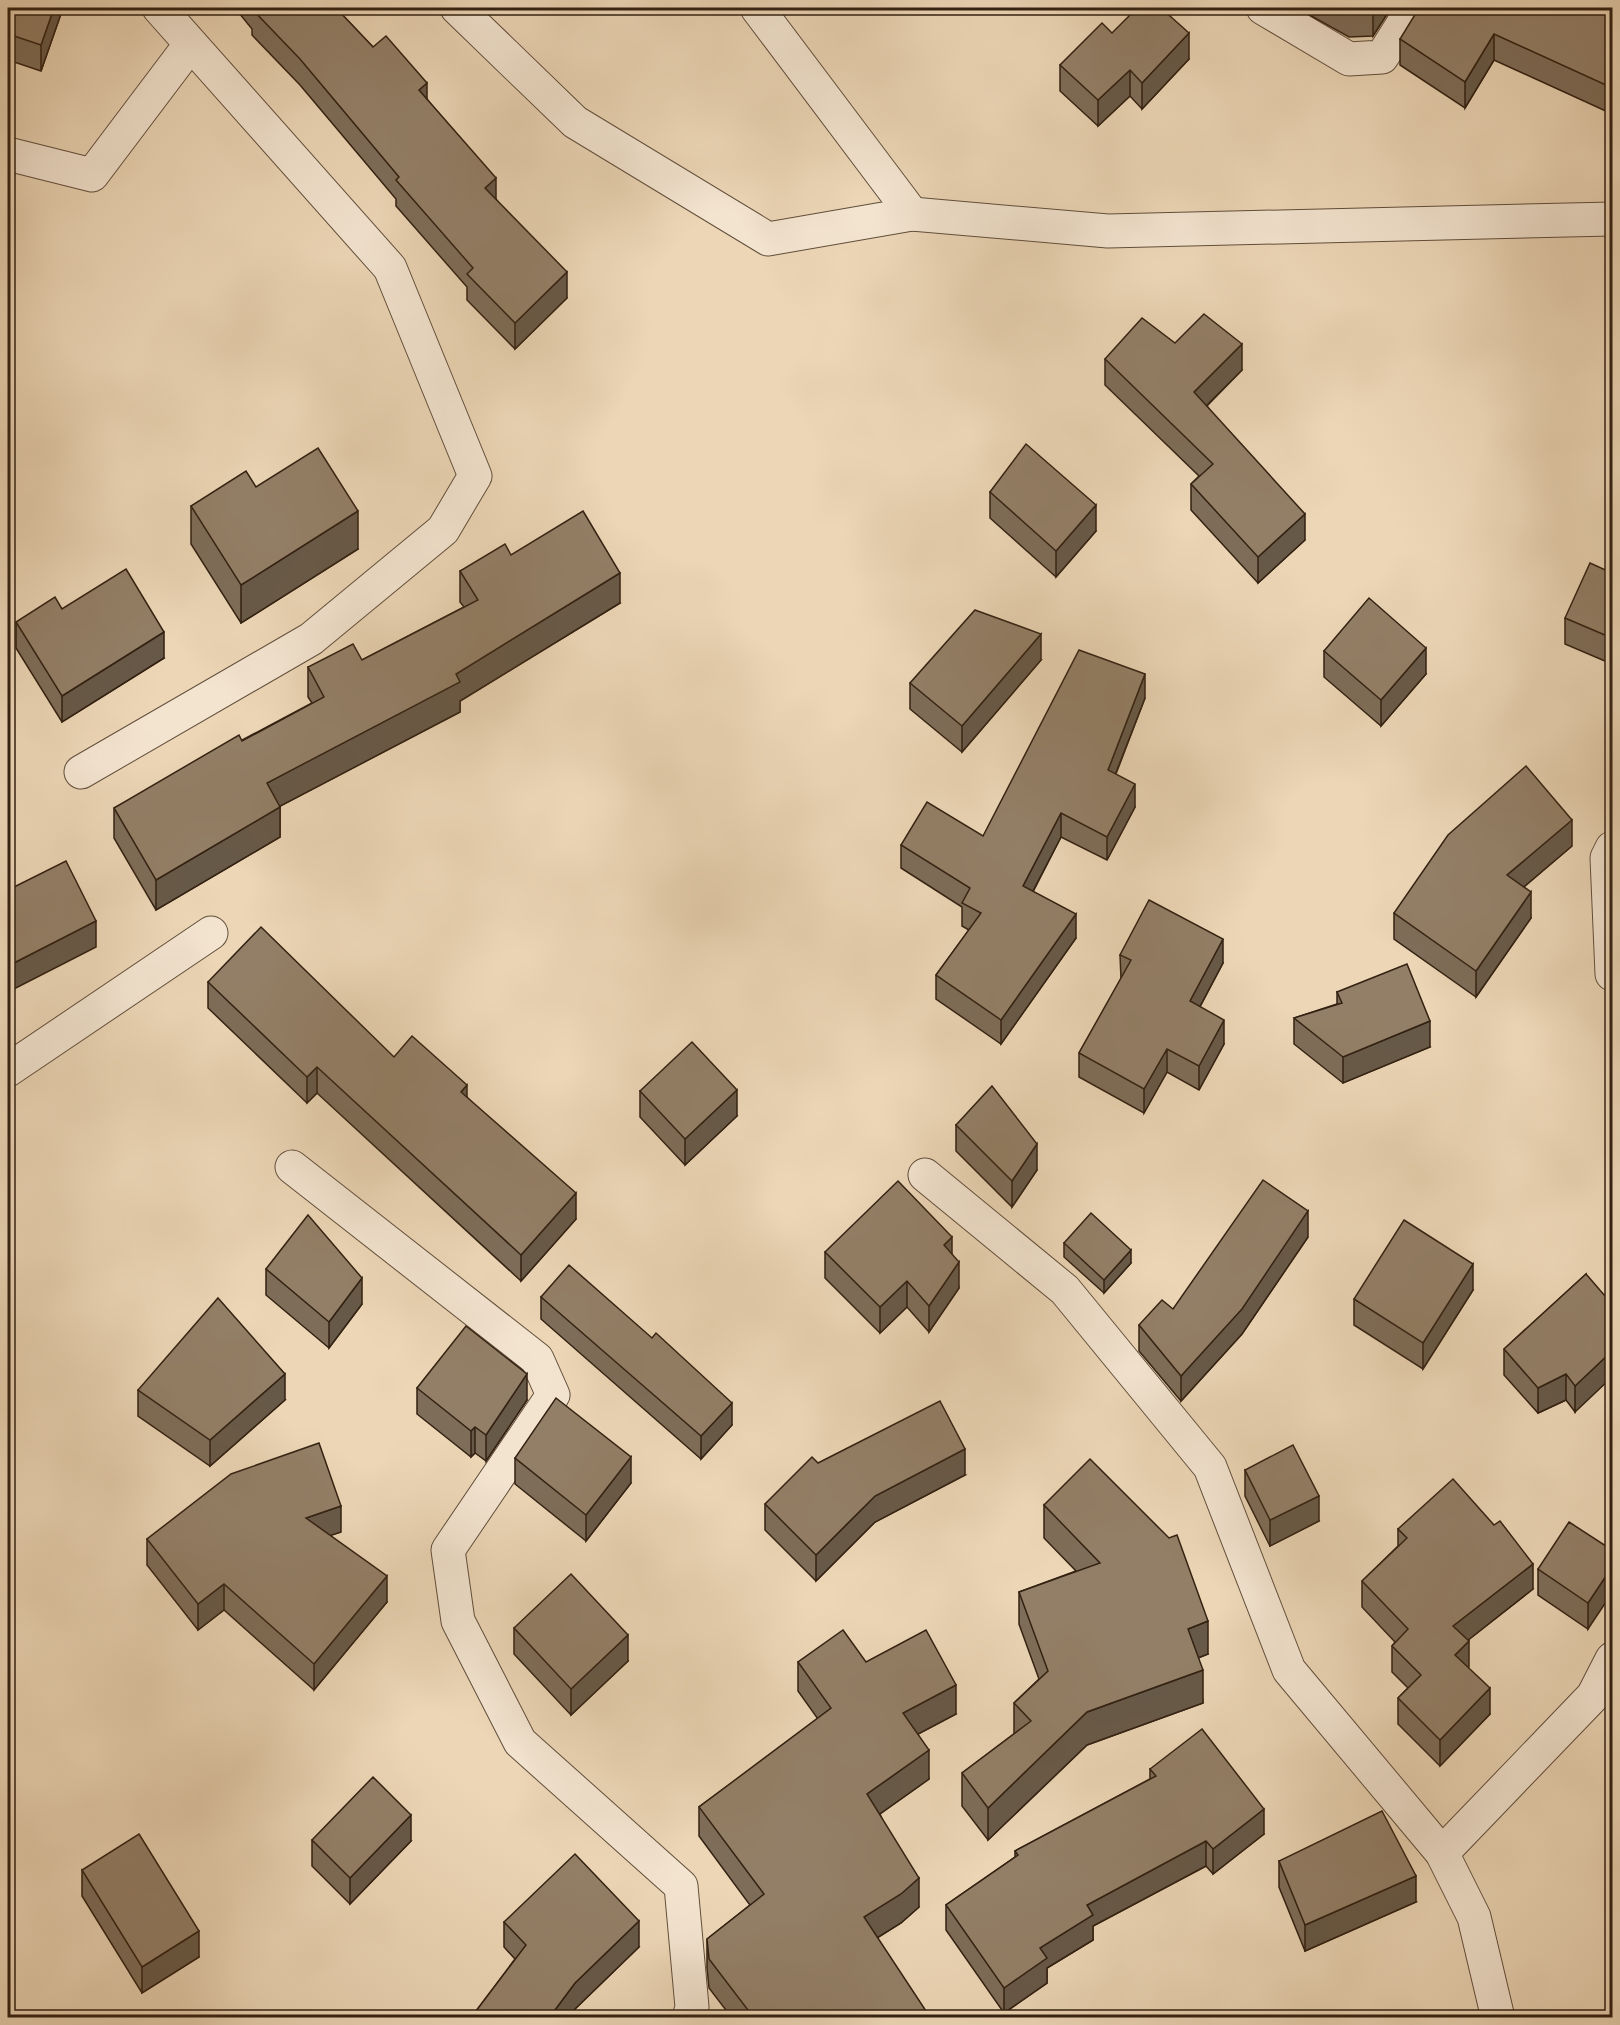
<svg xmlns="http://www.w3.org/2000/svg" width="1620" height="2025" font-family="'EB Garamond',serif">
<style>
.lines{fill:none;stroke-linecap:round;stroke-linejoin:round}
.minor-casing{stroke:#614e3b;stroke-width:35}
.minor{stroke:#f3e4d0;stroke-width:33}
.wall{fill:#7e6d59;stroke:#332112;stroke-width:1.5}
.shaded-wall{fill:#675948;stroke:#332112;stroke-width:1.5}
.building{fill:#937f67;stroke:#332112;stroke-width:1.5}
</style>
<rect width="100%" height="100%" fill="#ecd6b6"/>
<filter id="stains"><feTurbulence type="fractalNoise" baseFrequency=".00333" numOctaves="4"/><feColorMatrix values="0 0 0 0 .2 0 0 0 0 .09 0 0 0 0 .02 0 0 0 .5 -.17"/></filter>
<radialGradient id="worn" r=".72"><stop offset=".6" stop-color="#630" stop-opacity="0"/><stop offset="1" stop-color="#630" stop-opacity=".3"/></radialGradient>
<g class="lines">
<defs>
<g id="minor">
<path d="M457,8L575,122L768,239L912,214L1108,231L1612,219"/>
<path d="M757,8L912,214"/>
<path d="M1263,8L1349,59L1382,57L1413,8"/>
<path d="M8,154L92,175L190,45"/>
<path d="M81,772L311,639L443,530L475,476L390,268L159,8"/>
<path d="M1612,848L1607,858L1612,974"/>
<path d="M8,1070L211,933"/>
<path d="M292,1167L537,1359L553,1395L448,1550L458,1621L520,1742L681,1886L692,2007L689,2018"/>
<path d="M925,1175L1065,1290L1210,1467L1289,1670L1442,1853L1474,1917L1498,2018"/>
<path d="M1442,1853L1593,1696L1612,1659"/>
</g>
</defs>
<use href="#minor" class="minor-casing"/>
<use href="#minor" class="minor"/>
</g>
<g class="wall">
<path d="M8,8H63L41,71L8,60Z"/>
<path d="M235,8H336L373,47L427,99L496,199L567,298L515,349L467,300V287L396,206V199L300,85L252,35V29Z"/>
<path d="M1297,8H1391L1373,36L1349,37Z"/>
<path d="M1609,8L1608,112L1494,60L1465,108L1400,65V39Z"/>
<path d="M1112,33L1189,59L1142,109L1130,96L1098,126L1060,91V65Z"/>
<path d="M1175,343L1242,370L1207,406L1305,540L1258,583L1191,510V484L1199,476L1105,385V359Z"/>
<path d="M256,487L358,549L241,623L191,544V506Z"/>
<path d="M990,492L1096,531L1056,577L990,518Z"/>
<path d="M511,555L620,603L460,701V712L280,806V837L156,910L114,838V808L312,703L308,697V667L362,660L464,607L460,602V571Z"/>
<path d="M1612,573V664L1565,644V618Z"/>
<path d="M62,609L164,658L62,722L16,648V622Z"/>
<path d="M1324,651L1426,674L1381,726L1324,677Z"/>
<path d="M1041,660L962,752L910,709V683Z"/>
<path d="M1145,698L1116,774L1135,807L1107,860L1061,837L1033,892L1076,938L1001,1044L936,999V975L969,930L962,926V907L901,868V845L983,836Z"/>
<path d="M1572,846L1524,887L1531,918L1476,997L1394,939V913Z"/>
<path d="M1120,955L1223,963L1200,1007L1224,1044L1199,1090L1167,1072L1144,1113L1079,1077V1053L1121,979Z"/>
<path d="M208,982L394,1057L467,1097L576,1219L521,1281L317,1093L307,1103L208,1008Z"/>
<path d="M1337,992L1430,1047L1343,1083L1294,1044V1018L1337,1004Z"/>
<path d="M640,1091L737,1116L685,1165L640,1117Z"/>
<path d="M956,1125L1037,1170L1012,1207L956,1151Z"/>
<path d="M1308,1237L1242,1334L1181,1401L1139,1351V1325L1173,1309Z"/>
<path d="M1064,1243L1131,1263L1104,1293L1064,1257Z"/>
<path d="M825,1252L952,1254L959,1288L929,1332L907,1307L880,1333L825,1278Z"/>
<path d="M266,1269L362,1304L329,1348L266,1295Z"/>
<path d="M1586,1274L1575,1412L1566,1400L1538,1413L1504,1375V1349Z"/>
<path d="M1473,1290L1423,1369L1354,1325V1299Z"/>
<path d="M541,1297L732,1425L701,1459L541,1319Z"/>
<path d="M417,1388L527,1400L486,1461L475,1453L471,1457L417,1414Z"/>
<path d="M138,1390L285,1400L210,1466L138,1416Z"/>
<path d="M515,1458L631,1483L586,1541L515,1484Z"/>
<path d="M818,1463L965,1475L875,1522L816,1581L765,1530V1504Z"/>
<path d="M1245,1470L1319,1521L1270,1546L1245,1496Z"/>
<path d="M1044,1505L1208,1654L1198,1658L1203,1703L1087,1745L988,1840L962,1806V1773L1014,1734V1703L1039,1679L1019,1624V1592L1076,1571L1044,1538Z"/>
<path d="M1398,1529L1533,1589L1468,1640V1668L1490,1714L1440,1766L1398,1724V1698L1408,1688L1392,1672V1646L1395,1642L1362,1607V1581L1398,1546Z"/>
<path d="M341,1532L330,1535L387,1602L314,1690L224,1610L198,1630L147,1565V1539Z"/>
<path d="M1612,1550L1588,1629L1538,1595V1569Z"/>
<path d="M514,1628L628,1661L571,1715L514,1654Z"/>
<path d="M798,1662H866L956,1714L918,1734L929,1779L880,1814L919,1907L901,1923L877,1938L930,2018H732L709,1988L707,1968V1939L750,1905L699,1836V1807L818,1719L798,1691Z"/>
<path d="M1150,1769L1264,1834L1213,1874L1206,1866L1093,1926V1940L1047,1968V1983L1004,2013L946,1930V1905L1015,1857V1851L1150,1779Z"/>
<path d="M312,1840L411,1841L350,1904L312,1866Z"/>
<path d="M1279,1861L1416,1902L1305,1951L1279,1887Z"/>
<path d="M82,1870L199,1957L142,1993L82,1896Z"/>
<path d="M504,1922L639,1947L575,2009L568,2018H473V2015L515,1959L504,1947Z"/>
</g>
<g class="shaded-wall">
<path d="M54,8H63L41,71V45Z"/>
<path d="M1375,8H1391L1373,36V10Z"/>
<path d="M1189,33V59L1142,109V83Z"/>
<path d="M1494,34V60L1465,108V82Z"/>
<path d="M1130,70V96L1098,126V100Z"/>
<path d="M1612,77V103L1608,112V86Z"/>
<path d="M427,83V109L419,90Z"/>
<path d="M496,178V204L485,188Z"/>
<path d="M567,272V298L515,349V323Z"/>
<path d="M1242,344V370L1194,418V392Z"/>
<path d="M1096,505V531L1056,577V551Z"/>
<path d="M358,511V549L241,623V585Z"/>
<path d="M1305,514V540L1258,583V557Z"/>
<path d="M620,573V603L460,701V712L267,813V783L456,674Z"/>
<path d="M164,632V658L62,722V696Z"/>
<path d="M1041,634V660L962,752V726Z"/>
<path d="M1426,648V674L1381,726V700Z"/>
<path d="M1145,674V698L1108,793V770Z"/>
<path d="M1135,784V807L1107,860V837Z"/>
<path d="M280,807V837L156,910V880Z"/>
<path d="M1061,813V837L1023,910V886Z"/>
<path d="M1572,820V846L1507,901V875Z"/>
<path d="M1531,892V918L1476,997V971Z"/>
<path d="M1076,914V938L1001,1044V1020Z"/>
<path d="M96,921V947L8,992V966Z"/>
<path d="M1223,939V963L1190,1025V1001Z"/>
<path d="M1224,1020V1044L1199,1090V1066Z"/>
<path d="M1430,1021V1047L1343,1083V1057Z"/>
<path d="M1167,1049V1072L1144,1113V1089Z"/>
<path d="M317,1067V1093L307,1103V1077Z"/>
<path d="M467,1085V1111L461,1092Z"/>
<path d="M737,1090V1116L685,1165V1139Z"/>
<path d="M1037,1144V1170L1012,1207V1181Z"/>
<path d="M576,1193V1219L521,1281V1255Z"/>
<path d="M1308,1211V1237L1242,1334L1181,1401V1376Z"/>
<path d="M952,1237V1263L944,1245Z"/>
<path d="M1131,1250V1263L1104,1293V1280Z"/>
<path d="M959,1262V1288L929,1332V1306Z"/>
<path d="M1473,1264V1290L1423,1369V1343Z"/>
<path d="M362,1278V1304L329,1348V1322Z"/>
<path d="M907,1281V1307L880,1333V1307Z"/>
<path d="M1612,1351V1377L1575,1412V1386Z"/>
<path d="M285,1374V1400L210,1466V1440Z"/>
<path d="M527,1374V1400L486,1461V1435Z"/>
<path d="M1566,1374V1400L1538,1413V1388Z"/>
<path d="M732,1403V1425L701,1459V1436Z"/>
<path d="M475,1427V1453L471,1457V1431Z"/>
<path d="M965,1449V1475L875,1522L816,1581V1555L875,1496Z"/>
<path d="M631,1457V1483L586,1541V1515Z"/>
<path d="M1319,1496V1521L1270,1546V1520Z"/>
<path d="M341,1506V1532L306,1544V1518Z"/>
<path d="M1533,1564V1589L1453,1652V1626Z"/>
<path d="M1612,1567V1593L1588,1629V1603Z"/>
<path d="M387,1576V1602L314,1690V1664Z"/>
<path d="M224,1584V1610L198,1630V1604Z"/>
<path d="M1208,1621V1654L1188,1662V1629Z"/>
<path d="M628,1635V1661L571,1715V1689Z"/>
<path d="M1469,1641V1667L1455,1681V1655Z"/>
<path d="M1203,1670V1703L1087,1745L988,1840V1808L1087,1712Z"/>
<path d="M956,1685V1714L903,1742V1713Z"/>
<path d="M1490,1688V1714L1440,1766V1740Z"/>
<path d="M929,1750V1779L867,1823V1794Z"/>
<path d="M1264,1809V1834L1213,1874V1849Z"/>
<path d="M411,1815V1841L350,1904V1878Z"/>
<path d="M1206,1841V1866L1093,1926V1940L1047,1968V1983L1004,2013V1988L1040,1948L1087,1905Z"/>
<path d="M1416,1876V1902L1305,1951V1925Z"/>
<path d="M919,1878V1907L901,1923L864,1946V1917Z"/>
<path d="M639,1921V1947L575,2009L568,2018H549L575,1983Z"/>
<path d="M199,1931V1957L142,1993V1967Z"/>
</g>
<g class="building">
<path d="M8,8H54L41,45L8,34Z"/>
<path d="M253,8H336L373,47L386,36L427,83L419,90L496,178L485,188L567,272L515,323L467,274L473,268L396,180L399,177L300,59L252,9Z"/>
<path d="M1137,8H1161L1189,33L1142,83L1130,70L1098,100L1060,65L1102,23L1112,33Z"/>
<path d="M1342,8H1375L1373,10L1349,11Z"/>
<path d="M1419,8H1609L1612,9V77L1608,86L1494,34L1465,82L1400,39Z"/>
<path d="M1204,314L1242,344L1194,392L1305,514L1258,557L1191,484L1213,464L1105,359L1142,318L1175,343Z"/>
<path d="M1026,444L1096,505L1056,551L990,492Z"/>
<path d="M318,448L358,511L241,585L191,506L246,471L256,487Z"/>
<path d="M583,511L620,573L456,674L460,682L267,783L280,807L156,880L114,808L239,735L242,741L324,697L308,667L353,644L362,660L478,600L460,571L505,544L511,555Z"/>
<path d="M1590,563L1612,573V638L1565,618Z"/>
<path d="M126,569L164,632L62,696L16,622L55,597L62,609Z"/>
<path d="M1369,598L1426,648L1381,700L1324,651Z"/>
<path d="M975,610L1041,634L962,726L910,683Z"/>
<path d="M1079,650L1145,674L1108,770L1135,784L1107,837L1061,813L1023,886L1076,914L1001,1020L936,975L981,913L962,903L970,888L901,845L927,802L983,836Z"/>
<path d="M1526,766L1572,820L1507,875L1531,892L1476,971L1394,913L1448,835Z"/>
<path d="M66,861L96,921L8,966V890Z"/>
<path d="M1149,900L1223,939L1190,1001L1224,1020L1199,1066L1167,1049L1144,1089L1079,1053L1131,960L1120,955Z"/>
<path d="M261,927L394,1057L412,1036L467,1085L461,1092L576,1193L521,1255L317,1067L307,1077L208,982Z"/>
<path d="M1407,964L1430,1021L1343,1057L1294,1018L1342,1003L1337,992Z"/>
<path d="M692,1042L737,1090L685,1139L640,1091Z"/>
<path d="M992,1086L1037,1144L1012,1181L956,1125Z"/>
<path d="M1263,1180L1308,1211L1242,1309L1181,1376L1139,1325L1162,1300L1173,1309Z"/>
<path d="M898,1181L952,1237L944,1245L959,1262L929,1306L907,1281L880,1307L825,1252Z"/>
<path d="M1091,1213L1131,1250L1104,1280L1064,1243Z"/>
<path d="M308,1215L362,1278L329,1322L266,1269Z"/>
<path d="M1404,1220L1473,1264L1423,1343L1354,1299Z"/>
<path d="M569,1265L652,1338L656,1333L732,1403L701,1436L541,1297Z"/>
<path d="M1586,1274L1612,1304V1351L1575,1386L1566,1374L1538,1388L1504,1349Z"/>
<path d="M218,1298L285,1374L210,1440L138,1390Z"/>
<path d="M466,1326L527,1374L486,1435L475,1427L471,1431L417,1388Z"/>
<path d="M556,1398L631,1457L586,1515L515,1458Z"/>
<path d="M940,1401L965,1449L875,1496L816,1555L765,1504L812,1457L818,1463Z"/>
<path d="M319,1443L341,1506L306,1518L387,1576L314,1664L224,1584L198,1604L147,1539L231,1474Z"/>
<path d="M1293,1445L1319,1496L1270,1520L1245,1470Z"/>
<path d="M1090,1459L1169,1538L1177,1535L1208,1621L1188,1629L1203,1670L1087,1712L988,1808L962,1773L1031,1721L1014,1703L1048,1671L1019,1592L1100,1563L1044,1505Z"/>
<path d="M1453,1479L1494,1525L1500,1521L1533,1564L1453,1626L1469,1641L1455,1655L1490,1688L1440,1740L1398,1698L1421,1675L1392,1646L1408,1629L1362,1581L1407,1538L1398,1529Z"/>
<path d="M1569,1522L1612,1550V1567L1588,1603L1538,1569Z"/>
<path d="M571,1574L628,1635L571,1689L514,1628Z"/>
<path d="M843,1630L866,1662L926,1630L956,1685L903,1713L929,1750L867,1794L919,1878L901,1894L864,1917L930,2017L754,2018L709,1959L707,1939L764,1894L699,1807L831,1708L798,1662Z"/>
<path d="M1202,1729L1264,1809L1213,1849L1206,1841L1087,1905L1093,1915L1040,1948L1047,1958L1004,1988L946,1905L1018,1855L1015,1851L1156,1776L1150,1769Z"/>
<path d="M373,1777L411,1815L350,1878L312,1840Z"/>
<path d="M1382,1811L1416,1876L1305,1925L1279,1861Z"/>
<path d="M139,1834L199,1931L142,1967L82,1870Z"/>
<path d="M575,1854L639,1921L575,1983L549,2018H476L473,2015L526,1945L504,1922Z"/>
</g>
<rect width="1620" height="2025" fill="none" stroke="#ecd6b6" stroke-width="30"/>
<rect x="9" y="9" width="1602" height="2007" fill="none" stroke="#332112" stroke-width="3"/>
<rect x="15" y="15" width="1590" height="1995" fill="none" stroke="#332112" stroke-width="1.5"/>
<rect width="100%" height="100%" filter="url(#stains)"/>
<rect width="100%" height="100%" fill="url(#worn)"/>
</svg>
